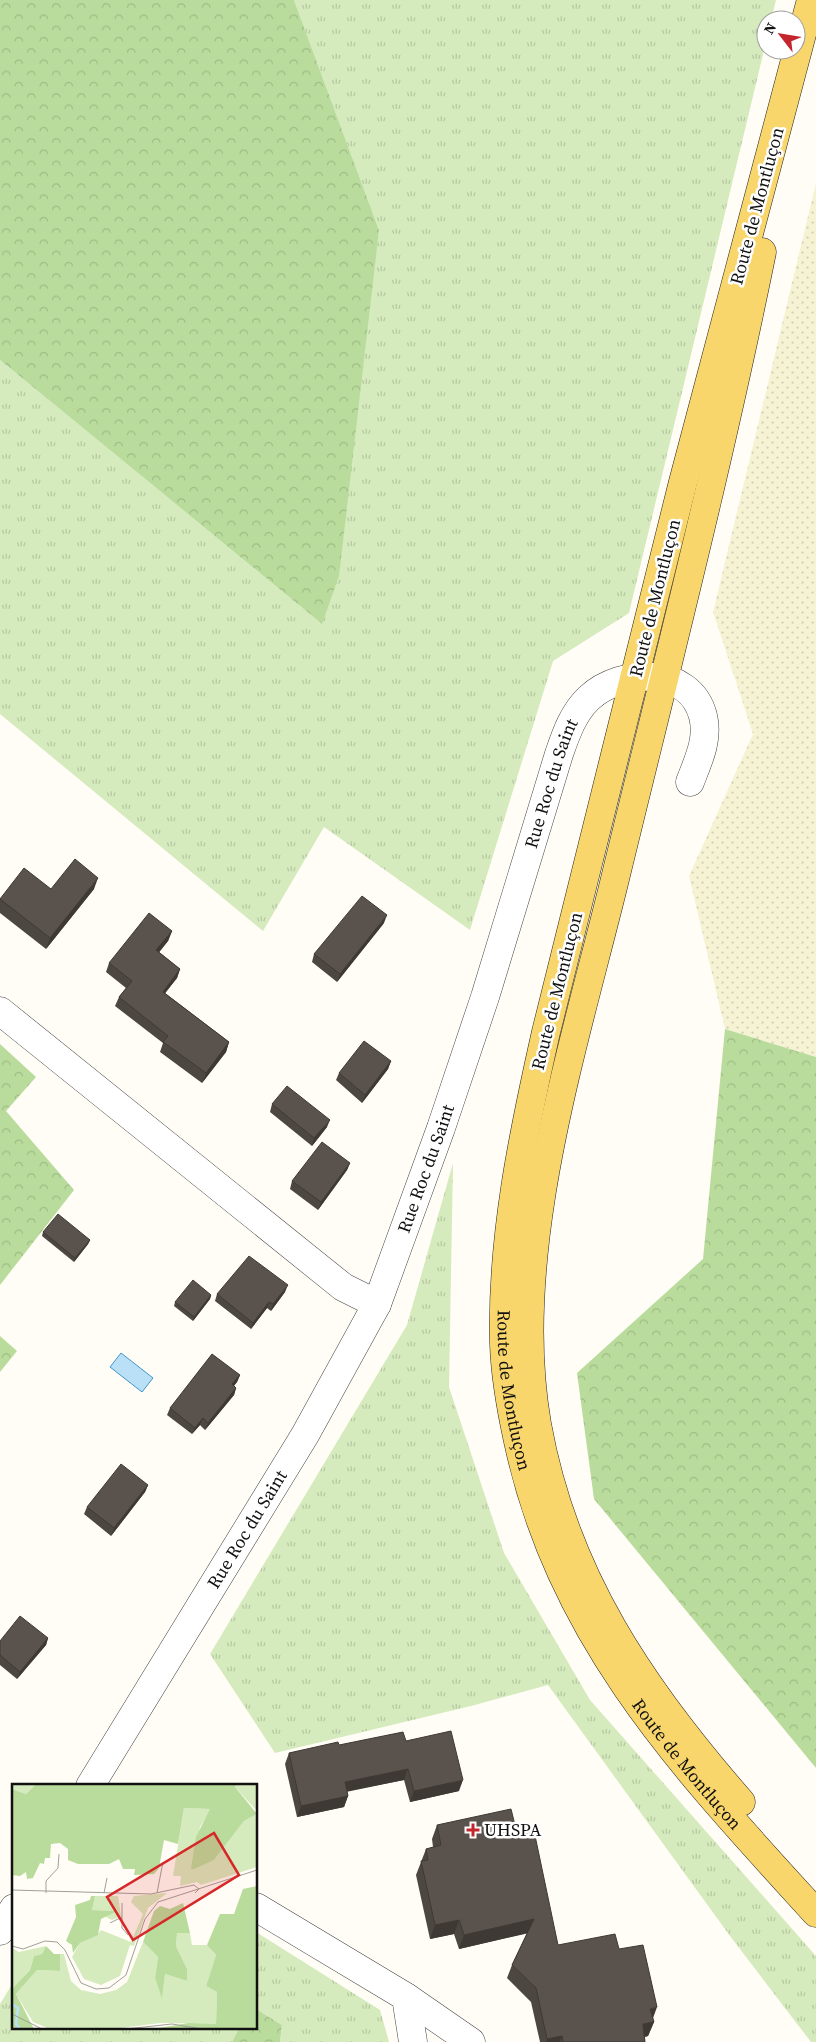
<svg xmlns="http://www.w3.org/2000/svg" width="816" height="2042" font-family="'Source Serif 4',serif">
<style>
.farmland{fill:url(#farmland-dots)}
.grass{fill:url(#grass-tufts)}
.forest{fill:url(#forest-crowns)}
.water{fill:#b9e0f7;stroke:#3f96cf}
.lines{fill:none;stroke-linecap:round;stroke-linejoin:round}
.minor-casing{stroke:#444;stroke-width:29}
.major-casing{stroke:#222;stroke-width:29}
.minor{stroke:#fff;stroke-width:28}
.major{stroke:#f9d66b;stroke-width:28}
.wall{fill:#4d4742}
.shaded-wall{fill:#3f3936}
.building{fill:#5a524d;stroke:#3f3936}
.poi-dot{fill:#c4262e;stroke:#fff;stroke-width:2}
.labels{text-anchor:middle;stroke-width:5;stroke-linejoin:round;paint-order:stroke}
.street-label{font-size:18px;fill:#111;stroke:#fff}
.poi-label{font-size:18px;fill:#111;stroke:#fff;text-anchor:start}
.inset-river{fill:none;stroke:#b9e0f7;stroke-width:2.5}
.inset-road{fill:none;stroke:#a09f9a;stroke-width:1}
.view{fill:#d62828;fill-opacity:0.15;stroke:#d62828;stroke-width:2.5}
.inset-edge{fill:none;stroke:#111;stroke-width:2.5}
</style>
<defs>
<pattern id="farmland-dots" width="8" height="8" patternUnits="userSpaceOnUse" patternTransform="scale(1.25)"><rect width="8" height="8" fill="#f6f3d4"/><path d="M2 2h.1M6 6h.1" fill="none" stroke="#d2cfb5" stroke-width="1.8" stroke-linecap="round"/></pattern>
<pattern id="grass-tufts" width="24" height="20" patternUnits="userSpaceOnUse" patternTransform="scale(1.25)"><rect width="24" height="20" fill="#d5ebbd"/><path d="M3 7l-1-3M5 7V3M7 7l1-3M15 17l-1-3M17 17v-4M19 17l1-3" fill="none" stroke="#b6c8a1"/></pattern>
<pattern id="forest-crowns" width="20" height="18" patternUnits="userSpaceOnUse" patternTransform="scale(1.25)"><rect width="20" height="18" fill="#b9dc9c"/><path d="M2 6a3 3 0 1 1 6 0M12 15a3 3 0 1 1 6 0" fill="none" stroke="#9ebc85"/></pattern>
</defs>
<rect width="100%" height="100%" fill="#fffdf5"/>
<path class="farmland" d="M816,183V1057L725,1029L689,876L753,734L713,612Z"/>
<g class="grass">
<path d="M294,0H776L771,20H766V42L629,613L553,661L470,930L324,827L263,931L0,714V360L322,624L379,230Z"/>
<path d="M453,1163L449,1387L504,1553L590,1700L816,1956V2042H811L730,1936L548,1685L471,1706L275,1753L210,1654L407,1325Z"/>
<path d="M256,1932L380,2010L389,2042H280L282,2025L256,2009Z"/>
<path d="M14,1981V2028H239L232,2042H0V2004Z"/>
</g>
<g class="forest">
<path d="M0,0H294L379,230L339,576L322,624L0,360Z"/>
<path d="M725,1029L816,1057V1768L594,1499L577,1373L703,1259Z"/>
<path d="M0,1044L36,1077L6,1111L74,1190L0,1285Z"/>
<path d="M0,1336L17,1351L0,1372Z"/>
<path d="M256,2009L282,2025L280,2042H232L239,2028H256Z"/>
</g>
<path class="water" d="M121,1353L153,1378L142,1392L110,1367Z"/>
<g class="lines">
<defs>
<g id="minor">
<path d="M0,1011L343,1287L377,1304"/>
<path id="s1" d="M90,1786L305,1435L377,1304L441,1128L485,997L559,754C566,734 573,713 589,698C621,668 690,666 703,716C709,739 698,761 690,782"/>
<path d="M256,1907L406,1997L413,2042"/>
<path d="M0,1931L14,1908"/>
<path d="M406,1997L471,2042"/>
</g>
<g id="major">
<path id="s2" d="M811,0L683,482L546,1032C523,1134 501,1239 504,1344C505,1376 511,1409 518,1441C561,1640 683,1767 816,1913"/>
<path d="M741,1802C642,1689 564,1575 537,1424C507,1253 573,1050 614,883C665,673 719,464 762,252"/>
</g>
</defs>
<use href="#minor" class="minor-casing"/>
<use href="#major" class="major-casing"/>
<use href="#minor" class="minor"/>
<use href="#major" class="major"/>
</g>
<g class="wall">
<path d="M51,889H94L46,949L0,913V899Z"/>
<path d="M384,923L337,982L312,962L314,954Z"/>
<path d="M172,931L168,941L159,952L180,969L177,978L165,993L229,1042L226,1052L202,1083L160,1052L163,1043L115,1006L119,997L126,988L106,972L109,963Z"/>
<path d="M391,1061L388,1069L362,1103L336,1080L339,1073Z"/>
<path d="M272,1104L327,1127L312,1146L270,1112Z"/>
<path d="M350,1163L347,1170L318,1210L290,1189L292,1181Z"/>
<path d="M43,1232L90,1240L88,1244L74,1262L42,1236Z"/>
<path d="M285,1292L271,1311L267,1308L251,1329L215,1301L217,1294Z"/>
<path d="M211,1295L210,1299L193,1321L174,1306L175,1302Z"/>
<path d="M240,1375L237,1382L234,1386L236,1388L234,1395L205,1430L200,1425L192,1434L167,1415L170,1408Z"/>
<path d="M148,1485L145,1492L111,1536L84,1514L87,1507Z"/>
<path d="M48,1638L46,1645L17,1679L0,1665V1641Z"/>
<path d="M406,1741L459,1791L410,1802L404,1780L347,1791L348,1796L344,1807L297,1817L285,1764L289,1753L339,1745Z"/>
<path d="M437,1825L516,1829L558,1945L619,1949L653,2018L654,2022L648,2036L645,2037V2042H540L531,2002L507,1978L512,1965L527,1933L459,1949L454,1934L430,1939L416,1875L426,1849L433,1847L432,1839Z"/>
</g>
<g class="shaded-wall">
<path d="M98,878L94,889L46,949L50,938Z"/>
<path d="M387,915L384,923L337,982L340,974Z"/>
<path d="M172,931L168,941L153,960L156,950Z"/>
<path d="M180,969L177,978L159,1001L163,992Z"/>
<path d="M229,1042L226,1052L202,1083L206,1073Z"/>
<path d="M391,1061L388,1069L362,1103L365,1095Z"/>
<path d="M330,1120L327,1127L312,1146L314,1138Z"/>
<path d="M350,1163L347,1170L318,1210L321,1202Z"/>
<path d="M90,1240L88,1244L74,1262L75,1258Z"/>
<path d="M288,1285L285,1292L271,1311L273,1304Z"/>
<path d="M211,1295L210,1299L193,1321L194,1317Z"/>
<path d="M269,1302L267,1308L251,1329L253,1323Z"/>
<path d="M240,1375L237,1382L229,1391L232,1384Z"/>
<path d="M236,1388L234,1395L205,1430L208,1423Z"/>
<path d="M203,1418L200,1425L192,1434L195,1428Z"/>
<path d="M148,1485L145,1492L111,1536L114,1528Z"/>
<path d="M48,1638L46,1645L17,1679L20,1672Z"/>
<path d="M408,1769L404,1780L341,1793L345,1782Z"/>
<path d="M463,1780L459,1791L410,1802L414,1791Z"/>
<path d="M348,1796L344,1807L297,1817L301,1806Z"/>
<path d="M534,1919L529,1933L459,1949L464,1935Z"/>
<path d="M459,1920L454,1934L430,1939L435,1925Z"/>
<path d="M657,2007L652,2021L650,2009Z"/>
<path d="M654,2022L648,2036L638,2038L643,2024Z"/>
<path d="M562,2036L560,2042H546L547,2039Z"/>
</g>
<g class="building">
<path d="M75,859L98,878L50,938L0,899L24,868L51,889Z"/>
<path d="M362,896L387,915L340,974L314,954Z"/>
<path d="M149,913L172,931L156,950L180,969L163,992L229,1042L206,1073L163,1042L168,1036L119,997L132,981L109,963Z"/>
<path d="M364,1041L391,1061L365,1095L339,1073Z"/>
<path d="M287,1086L330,1120L314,1138L272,1104Z"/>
<path d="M322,1142L350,1163L321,1202L292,1181Z"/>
<path d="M58,1214L90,1240L75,1258L43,1232Z"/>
<path d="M249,1256L288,1285L273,1304L269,1302L253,1323L217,1294Z"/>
<path d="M193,1280L211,1295L194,1317L175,1302Z"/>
<path d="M212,1354L240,1375L232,1384L236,1388L208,1423L203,1418L195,1428L170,1408Z"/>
<path d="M121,1464L148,1485L114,1528L87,1507Z"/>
<path d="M20,1616L48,1638L20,1672L0,1655V1641Z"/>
<path d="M451,1731L463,1780L414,1791L408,1769L345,1782L348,1796L301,1806L289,1753L338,1742L339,1745L403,1732L406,1741Z"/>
<path d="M511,1809L516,1829L533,1826L558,1945L615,1934L619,1949L643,1945L657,2007L650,2009L654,2022L643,2024L645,2042H563L562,2036L547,2039L536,1988L512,1965L534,1919L464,1935L459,1920L435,1925L421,1861L428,1860L426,1849L441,1845L437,1825Z"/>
</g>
<path class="poi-dot" d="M470.5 1822.5h5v5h5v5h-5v5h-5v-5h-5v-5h5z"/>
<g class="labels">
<g class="street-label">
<text transform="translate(757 206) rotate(-75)" y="6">Route de Montluçon</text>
<text transform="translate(655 598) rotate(-76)" y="6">Route de Montluçon</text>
<text dy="6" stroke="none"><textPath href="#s1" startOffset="1110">Rue Roc du Saint</textPath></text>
<text transform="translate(557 991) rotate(-76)" y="6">Route de Montluçon</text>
<text dy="6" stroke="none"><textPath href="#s1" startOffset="705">Rue Roc du Saint</textPath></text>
<text dy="6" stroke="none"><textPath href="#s2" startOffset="1428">Route de Montluçon</textPath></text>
<text dy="6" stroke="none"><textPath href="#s1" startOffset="301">Rue Roc du Saint</textPath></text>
<text dy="6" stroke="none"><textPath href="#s2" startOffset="1848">Route de Montluçon</textPath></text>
</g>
<g class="poi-label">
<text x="484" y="1836">UHSPA</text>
</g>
</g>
<g transform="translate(12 1784)">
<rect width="245" height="245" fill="#fffdf5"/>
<path d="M0,0H24L14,10L0,5ZM225,0H245V27L223,3ZM172,24L199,25L188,43L180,85L202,76L232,37L245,30V83L189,101L185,98L168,102L169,92H161ZM155,109L136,124L122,162L118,161L108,192L89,201L72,195L60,173L68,159L85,151L89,146L119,158L131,130L119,118L122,112ZM83,112H106L109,132L100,136L92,132L104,127L80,126ZM165,149H178L180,161H195L204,171L194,202L205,208L204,240L148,239L101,245H38L21,238L4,210L25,186L48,187V170H52L59,197L69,206L88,210L104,206L115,198L131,158L146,173L143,194L150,214L153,190L175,197V185L164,162ZM34,162L30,170L22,172L18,186L0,205V164L7,168Z" fill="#d5ebbd"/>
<path d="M24,0H225L223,3L245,30L232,37L202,76L182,85H179L184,53L198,25L172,24L166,60L152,56L147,84L142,90L122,91L123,85H111L107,75L97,80H66L56,76V65L48,59L39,60L38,74H33L32,80L28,79L21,94L15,95L14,88L8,92L0,91V5L14,10ZM245,102V245H140L177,239L204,240L205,208L194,202L204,171L195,161L208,130H222L231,105ZM79,112H83L80,126L105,127L89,135L86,151L68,159L61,169L60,161L54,157L64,133L63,121L78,116ZM171,119L178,149H165L164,162L175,185V197L153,190L150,215L143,194L146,173L131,158L142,127L148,122L158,125ZM34,162L42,170H48V187L25,186L4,210L22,245H0V205L18,186L22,172L30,170Z" fill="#b9dc9c"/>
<path class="inset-river" d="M0,220L6,224L4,240L8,245"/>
<path class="inset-road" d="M0,106L139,110L182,101L187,105L183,109M34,109V97L46,84L47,70M92,109L95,94M145,109L151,78M110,133V144L116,151M98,139L110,133V119M0,162L11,165L33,157L45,158L53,166L69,199L84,205L97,204L114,191L133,135L146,118L245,86M0,230L30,245M114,245L160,240L190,245"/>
<path class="view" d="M202,49L227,91L121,156L95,113Z"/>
<rect width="245" height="245" class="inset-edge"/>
</g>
<g transform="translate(781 35) rotate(301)"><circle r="24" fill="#ffffff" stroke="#a0a0a0"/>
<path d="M0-4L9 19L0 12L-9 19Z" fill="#c4262e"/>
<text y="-8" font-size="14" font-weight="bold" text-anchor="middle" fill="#111111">N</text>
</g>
</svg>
